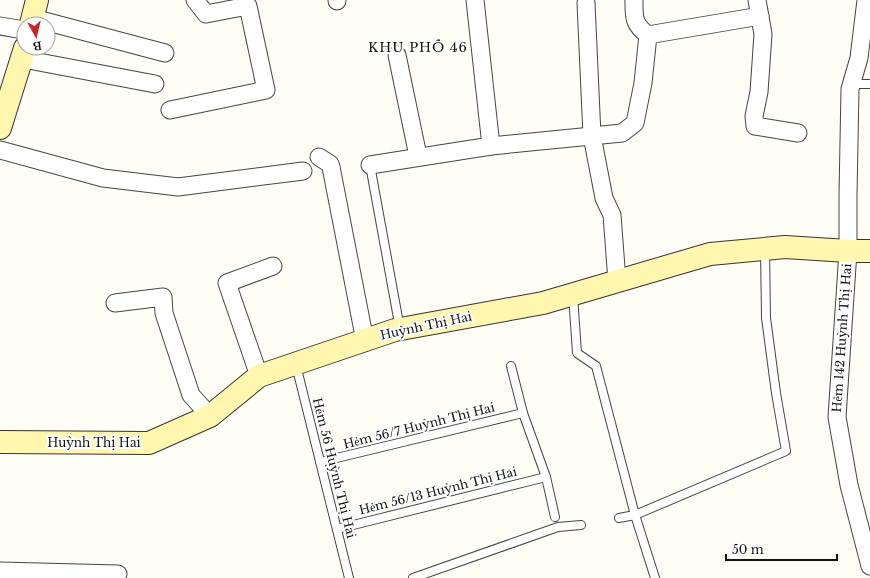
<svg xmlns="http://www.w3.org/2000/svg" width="870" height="578" font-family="'Libre Baskerville',serif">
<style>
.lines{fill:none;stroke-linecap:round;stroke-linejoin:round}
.lane-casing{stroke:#444;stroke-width:10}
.street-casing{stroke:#444;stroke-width:19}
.secondary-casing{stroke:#333;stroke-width:24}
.lane{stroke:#fff;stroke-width:8}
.street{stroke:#fff;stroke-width:17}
.secondary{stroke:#fff6b0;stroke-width:22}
.labels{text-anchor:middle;stroke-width:4;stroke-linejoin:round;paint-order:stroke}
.street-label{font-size:12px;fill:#111;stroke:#fff}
.neighbourhood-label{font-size:13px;letter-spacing:1px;fill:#111;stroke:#fff}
</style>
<rect width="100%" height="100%" fill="#fffdf5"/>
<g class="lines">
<defs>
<g id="lane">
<path d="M852,84H870"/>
<path d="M370,165L400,329"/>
<path d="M573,295L577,353L596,366L635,515L655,578"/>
<path d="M296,365L349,578"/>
<path d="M511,366L523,413L546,477L555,517"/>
<path d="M320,462L523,413"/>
<path d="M619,518L635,515L786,451L776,393L766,318L765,249"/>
<path d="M337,529L546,477"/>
<path d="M413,578L558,527L581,525"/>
</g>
<g id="street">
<path d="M337,0V1"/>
<path d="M475,0L491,146"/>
<path d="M634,0C634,17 633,24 648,35"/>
<path d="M757,0L763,34L759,92L754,116L755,126L798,133"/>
<path d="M866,0L859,58L850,89L848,195V251L837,417L849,485L870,566"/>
<path d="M586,3L592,136L604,198L612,215L617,281"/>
<path d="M33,18L165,53"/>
<path d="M0,26L24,30"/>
<path d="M397,55L418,156"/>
<path d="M23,59L155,84"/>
<path d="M170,110L266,90L248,6L206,14L195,0"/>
<path d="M0,150L103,178L178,187L303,171"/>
<path d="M319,157L330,164L331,167L365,341"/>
<path d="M370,165L491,146L622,133L635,123L643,83L648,35L760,16"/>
<path d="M115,303L163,297L164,313L191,395L210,416"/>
<path d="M259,376L227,283L273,266"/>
<path d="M0,571L118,574"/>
</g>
<g id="secondary">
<path d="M31,24L37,0"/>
<path d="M0,128L25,48"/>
<path d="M0,442L149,443L210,416L259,376L395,330L543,303L710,254L785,247L848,251H870"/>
</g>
</defs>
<use href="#lane" class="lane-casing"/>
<use href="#street" class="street-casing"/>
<use href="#secondary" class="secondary-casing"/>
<use href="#lane" class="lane"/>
<use href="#street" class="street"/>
<use href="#secondary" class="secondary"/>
</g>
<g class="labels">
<g class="street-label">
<text transform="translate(426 326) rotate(-12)" y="4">Huỳnh Thị Hai</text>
<text transform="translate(842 338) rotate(-86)" y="4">Hẻm 142 Huỳnh Thị Hai</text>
<text transform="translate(419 426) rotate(-14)" y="4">Hẻm 56/7 Huỳnh Thị Hai</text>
<text x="94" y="447">Huỳnh Thị Hai</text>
<text transform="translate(334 468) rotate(76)" y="4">Hẻm 56 Huỳnh Thị Hai</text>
<text transform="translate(438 491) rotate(-14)" y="4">Hẻm 56/13 Huỳnh Thị Hai</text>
</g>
<g class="neighbourhood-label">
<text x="418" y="52">KHU PHỐ 46</text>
</g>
</g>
<g transform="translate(36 36) rotate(172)"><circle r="19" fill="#ffffff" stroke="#a0a0a0"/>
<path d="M0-3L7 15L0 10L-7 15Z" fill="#c4262e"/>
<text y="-6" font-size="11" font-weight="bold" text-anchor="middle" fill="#111111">B</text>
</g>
<path d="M726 554v6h111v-6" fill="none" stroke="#111111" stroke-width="2"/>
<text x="732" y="554" font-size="12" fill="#111111" stroke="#ffffff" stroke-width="3" paint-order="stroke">50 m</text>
</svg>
